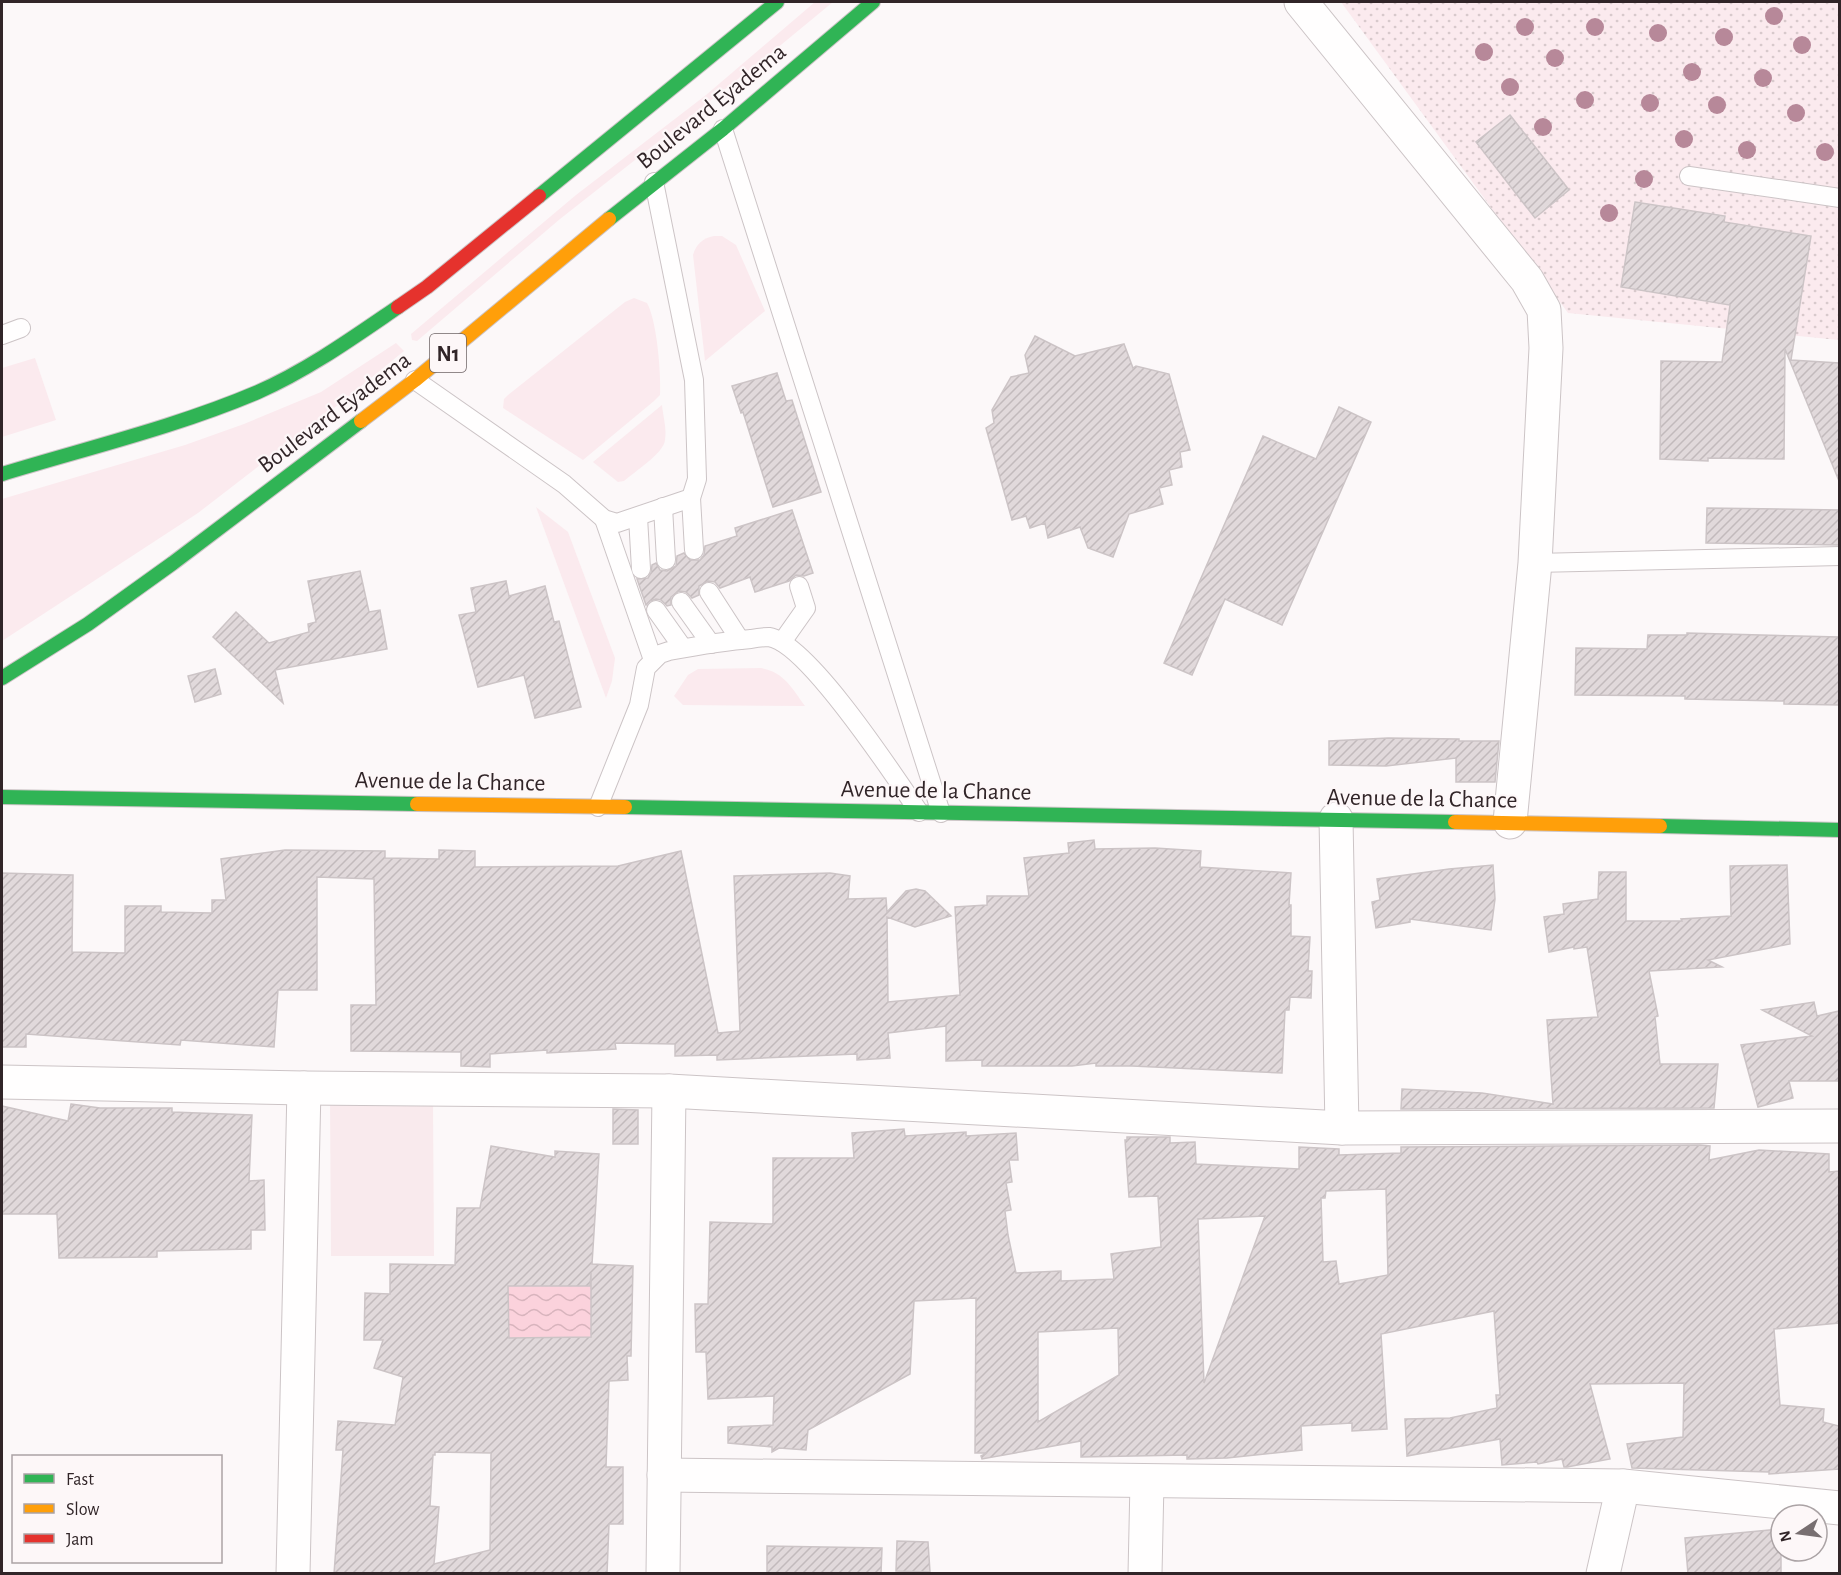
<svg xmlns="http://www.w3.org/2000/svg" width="1841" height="1575" font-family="'Alegreya Sans',sans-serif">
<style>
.built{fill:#f9eaed}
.grass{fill:#fbeaee}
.garden{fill:url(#garden-dots)}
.water{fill:url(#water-waves)}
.building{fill:url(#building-hatch);stroke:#ccc4c6;stroke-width:1.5;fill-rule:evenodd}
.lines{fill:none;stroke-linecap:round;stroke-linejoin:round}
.lane-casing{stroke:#ccc4c6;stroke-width:20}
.street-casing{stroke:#ccc4c6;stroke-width:35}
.fast-casing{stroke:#ccc4c6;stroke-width:16}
.slow-casing{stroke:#ccc4c6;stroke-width:16}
.jam-casing{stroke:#ccc4c6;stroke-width:16}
.lane{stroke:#fffefe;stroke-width:18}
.street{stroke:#fffefe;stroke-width:33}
.fast{stroke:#30b455;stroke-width:14}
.slow{stroke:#ff9f0a;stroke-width:14}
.jam{stroke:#e5322d;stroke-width:14}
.tree{fill:#b78899}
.labels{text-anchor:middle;stroke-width:4.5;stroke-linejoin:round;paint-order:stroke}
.shield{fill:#fdf7f8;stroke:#6e6466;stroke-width:1.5}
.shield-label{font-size:22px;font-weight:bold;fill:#312528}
.street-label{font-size:24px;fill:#312528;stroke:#fdf7f8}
</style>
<defs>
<pattern id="garden-dots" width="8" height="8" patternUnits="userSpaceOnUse" patternTransform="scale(1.5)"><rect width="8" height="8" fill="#fbeaee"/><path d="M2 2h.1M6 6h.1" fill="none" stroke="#d8c9cc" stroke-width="1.8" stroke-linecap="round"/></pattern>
<pattern id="water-waves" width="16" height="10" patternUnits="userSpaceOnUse" patternTransform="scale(1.5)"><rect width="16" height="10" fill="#fbd2dc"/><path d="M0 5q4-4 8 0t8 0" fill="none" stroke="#d8b4bd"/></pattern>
<pattern id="building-hatch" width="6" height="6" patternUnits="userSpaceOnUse" patternTransform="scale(1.5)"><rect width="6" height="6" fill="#e1d9db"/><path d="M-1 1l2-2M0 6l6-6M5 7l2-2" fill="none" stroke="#c2babc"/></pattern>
</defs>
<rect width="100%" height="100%" fill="#fcf8f9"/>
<path class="built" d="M330,1100H433L434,1256H331Z"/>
<g class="grass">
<path d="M815,2H833L776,49L560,219L417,341L412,340L411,334L576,195L706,95Z"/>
<path d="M714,236H722L736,245L765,311L705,361L693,255C696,244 703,238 714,236Z"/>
<path d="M634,298L647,303C657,321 661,373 660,395L654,401L583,460L503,408L504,399L508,395L625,302Z"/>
<path d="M396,343L404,351L343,401L198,513L2,641V499L185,445L244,424L321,392Z"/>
<path d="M35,358L56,420L2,437V368Z"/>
<path d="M662,405C663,416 667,429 665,440C664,453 634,472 624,481L618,482L593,462Z"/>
<path d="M536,507L568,532L615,658L612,681L606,698Z"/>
<path d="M761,668C784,672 792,688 805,706L683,705L674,696L688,675L698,669Z"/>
</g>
<path class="garden" d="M1341,2H1839V340L1568,313Z"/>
<path class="water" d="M508,1286H591V1337L509,1338Z"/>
<g class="building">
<path d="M1510,115L1569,190L1535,218L1476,142Z"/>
<path d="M1635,202L1725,216L1724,222L1811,236L1791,360L1839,363V481L1785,349L1784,459L1708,458V461L1660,459L1661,361L1722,362L1730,305L1621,287Z"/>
<path d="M1035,336L1075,356L1124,344L1133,368L1136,366L1169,374L1190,450L1180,452L1182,467L1169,470L1172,485L1159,488L1163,504L1129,514L1113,557L1088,548L1080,527L1048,538L1045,523L1030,528L1026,516L1012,520L986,428L994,423L992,410L1011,377L1029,373L1025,355Z"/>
<path d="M777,373L786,401L792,400L821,492L773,507L743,412L741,413L732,386Z"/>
<path d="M1339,407L1371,422L1282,625L1225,599L1192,675L1164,663L1263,436L1316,459Z"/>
<path d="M1707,508L1839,510V545L1706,543Z"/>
<path d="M792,510L813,573L804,576L796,575L789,581L755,592L750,577L720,588L715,582L708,581L699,586V595L692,598L686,592L679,591L671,597V605L667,606L661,600L656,599L650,601L646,605L637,579L648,578L651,573L652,565L656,563L660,570L667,571L676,566L677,556L684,553L690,560H700L704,555L705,546L737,536L735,528Z"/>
<path d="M360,571L369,612L380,610L387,649L275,670L283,703L213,637L236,612L269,643L309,632L308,624L316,622L308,581Z"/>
<path d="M506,581L509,596L545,586L554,622L559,621L581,707L535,718L524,675L478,687L459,615L476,612L471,588Z"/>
<path d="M1687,633L1839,637V705L1784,704V701L1685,699V696L1575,695L1576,648L1647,649L1648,635H1687Z"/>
<path d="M215,669L221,694L195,702L188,676Z"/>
<path d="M1388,738L1459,739V741H1499L1495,782H1456V758L1386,766L1329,765V741Z"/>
<path d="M1094,840L1095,849L1155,848L1201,851L1200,867L1291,873L1289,905H1291V936L1310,937L1308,971H1312L1311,998L1290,997L1289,1010H1285L1282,1073L1132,1066H1096V1063L1072,1066H982V1060L946,1061V1026L888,1033L890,1058L857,1060V1054L717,1060V1055L675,1056V1044L615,1043L616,1049L547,1053V1050L490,1054V1067L461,1066V1052L351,1051V1005H376L374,879L317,877V990H278L274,1047L181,1040L180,1045L26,1034V1047H2V873L73,875L72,952L125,953V906H161V912L212,913V900H226L221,859L285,850L385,851V858L439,859V850L475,851V867L618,866L681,851L718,1033L740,1031L734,876L830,873L850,876L848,899L886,898L887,912L906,891L916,889L925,891L951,916L915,927L887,917L888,1002L960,995L955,907L987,905V896H1029L1024,858L1069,853L1068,843Z"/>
<path d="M1493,865L1495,899L1491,930L1410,919V922L1376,928L1372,902L1380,900L1377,879L1449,869Z"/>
<path d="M1787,865L1790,944L1708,960L1722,967L1649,971L1658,1016L1655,1017L1660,1064H1718L1714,1108L1401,1109L1402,1089L1482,1093L1553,1104L1547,1020L1598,1017L1587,947L1574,949V947L1549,952L1544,917L1564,914L1563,904L1598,899L1599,872H1626V921H1682L1681,919L1731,916L1730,866Z"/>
<path d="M1814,1002L1817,1016L1839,1011V1081H1789L1793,1098L1758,1107L1741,1045L1812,1036L1762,1010Z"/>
<path d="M71,1104L100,1108H172V1112L252,1115L249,1181L264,1180L265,1230H251V1249L157,1251V1257L59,1258L57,1214H2V1106L68,1121Z"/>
<path d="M613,1109L638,1110V1144H613Z"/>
<path d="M904,1129L905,1136L966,1132V1136L1016,1133L1018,1160H1009L1012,1182L1006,1183L1011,1210L1005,1211L1008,1235L1016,1273L1061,1271V1281L1114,1279L1111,1254L1161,1247L1158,1196L1129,1197L1125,1140H1127V1137H1170V1143L1195,1142L1196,1164L1299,1169V1147L1339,1149V1155L1401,1153V1147L1700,1145L1710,1146L1709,1160L1759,1150L1829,1154V1172L1839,1171V1323L1774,1329L1780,1405L1824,1409L1823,1422L1839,1426V1469L1769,1474V1472L1632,1468L1627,1444L1683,1437L1684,1383L1590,1384L1610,1459L1567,1467H1564L1562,1459L1538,1464L1537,1462L1502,1465L1500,1439L1407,1456L1405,1419L1450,1418L1497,1408L1496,1395H1500L1494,1311L1381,1334L1387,1429L1352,1431V1423L1301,1426L1302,1450L1227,1458L1187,1459V1455L1081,1457V1441L982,1459L981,1456L987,1453H975L976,1298L914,1301L910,1374L808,1430L806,1450L779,1448L772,1452V1447L728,1443V1427L773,1425L774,1396L708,1399L706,1352H696L695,1304H708L710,1222L773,1224V1158H854L852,1133ZM1386,1189L1388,1275L1339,1284L1336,1261L1323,1262L1321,1198H1325L1326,1191ZM1265,1216L1204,1383L1198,1219ZM1118,1328L1119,1375L1038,1422V1332Z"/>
<path d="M491,1146L555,1157V1151L599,1154L592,1264L633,1266L631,1356H627L628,1380L609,1381L606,1467H623V1524H609L607,1574H434V1571V1574H334L343,1450H336L338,1421L395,1425L403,1377L374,1368L383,1340H364L365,1293L390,1294V1264L455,1265L457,1208H480ZM591,1273V1337L509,1338L508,1286H590ZM435,1452L491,1453L490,1550L434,1564L439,1507L430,1506L433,1455H435Z"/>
<path d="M1781,1529V1574H1688L1685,1538Z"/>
<path d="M897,1541L928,1542L930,1572L896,1571Z"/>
<path d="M767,1546L882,1548L881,1574L767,1573Z"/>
</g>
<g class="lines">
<defs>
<g id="lane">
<path d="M723,129L941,813"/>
<path d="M1689,176L1840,198"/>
<path d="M2,335L21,328"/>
<path d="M415,380L564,484L604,519L617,523L691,498L697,479L694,380L654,182"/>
<path d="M691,498L694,550"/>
<path d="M663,507L666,560"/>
<path d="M638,517L641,569"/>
<path d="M604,519L653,660"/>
<path d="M1535,563L1840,556"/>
<path d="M709,592L740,640"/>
<path d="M681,602L711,644"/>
<path d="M656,610L683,648"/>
<path d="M782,642L806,608L799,586"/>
<path d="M598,807L639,705L646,668L660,654L669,651C696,646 724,641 751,639C756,638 764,637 769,637C808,643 895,777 919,812"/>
</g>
<g id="street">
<path d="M1301,2L1527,280L1544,310L1546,348L1535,563L1510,822"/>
<path d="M1336,819L1342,1128"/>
<path d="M2,1082L304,1088L669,1091L1342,1128L1840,1126"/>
<path d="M664,1475L1623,1486L1840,1508"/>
<path d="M293,1574L304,1088"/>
<path d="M663,1574L669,1091"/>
<path d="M1145,1574L1147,1482"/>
<path d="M1603,1574L1623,1486"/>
</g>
<g id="fast">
<path d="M539,196L777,2"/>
<path d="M609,219L723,129L873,2"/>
<path d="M2,474C87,448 176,427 258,392C308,370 354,337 398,307"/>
<path d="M2,678L88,624L173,563L361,421"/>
<path d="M2,797L417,804"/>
<path d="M625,807L1455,822"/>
<path d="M1660,826L1840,830"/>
</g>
<g id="slow">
<path d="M361,421L415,380L609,219"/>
<path d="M417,804L625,807"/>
<path d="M1455,822L1660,826"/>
</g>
<path id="jam" d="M398,307L427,287L539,196"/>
</defs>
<use href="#lane" class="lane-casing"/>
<use href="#street" class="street-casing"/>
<use href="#fast" class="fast-casing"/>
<use href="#slow" class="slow-casing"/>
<use href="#jam" class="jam-casing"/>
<use href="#lane" class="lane"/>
<use href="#street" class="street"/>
<use href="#fast" class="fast"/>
<use href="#slow" class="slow"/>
<use href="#jam" class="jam"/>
</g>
<g class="tree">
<circle cx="1774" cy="16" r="9"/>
<circle cx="1525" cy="27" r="9"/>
<circle cx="1595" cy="27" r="9"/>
<circle cx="1658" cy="33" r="9"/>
<circle cx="1724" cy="37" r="9"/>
<circle cx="1802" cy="45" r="9"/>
<circle cx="1484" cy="52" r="9"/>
<circle cx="1555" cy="58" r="9"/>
<circle cx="1692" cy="72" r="9"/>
<circle cx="1763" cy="78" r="9"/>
<circle cx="1510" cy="87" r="9"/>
<circle cx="1585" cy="100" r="9"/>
<circle cx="1650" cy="103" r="9"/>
<circle cx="1717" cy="105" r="9"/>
<circle cx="1796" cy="113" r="9"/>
<circle cx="1543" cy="127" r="9"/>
<circle cx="1684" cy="139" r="9"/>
<circle cx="1747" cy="150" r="9"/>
<circle cx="1825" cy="152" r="9"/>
<circle cx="1644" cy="179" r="9"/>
<circle cx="1609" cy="213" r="9"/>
</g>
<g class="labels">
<rect class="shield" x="430" y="334" width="36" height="38" rx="4.5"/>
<g class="shield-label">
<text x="448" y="361">N1</text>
</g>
<g class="street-label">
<text transform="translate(711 106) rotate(-39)" y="8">Boulevard Eyadema</text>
<text transform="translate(334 412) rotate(-37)" y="8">Boulevard Eyadema</text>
<text transform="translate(450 781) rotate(1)" y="8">Avenue de la Chance</text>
<text transform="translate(936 790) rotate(1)" y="8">Avenue de la Chance</text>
<text transform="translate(1422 798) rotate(1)" y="8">Avenue de la Chance</text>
</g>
</g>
<rect width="1841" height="1575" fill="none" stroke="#312528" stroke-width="6"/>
<rect x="12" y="1455" width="210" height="108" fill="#fdf7f8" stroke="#aba3a5" stroke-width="1.5"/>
<rect x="24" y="1474" width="30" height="9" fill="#30b455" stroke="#aba3a5" stroke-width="1.5"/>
<text x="66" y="1485" font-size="18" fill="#312528">Fast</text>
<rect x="24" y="1504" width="30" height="9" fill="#ff9f0a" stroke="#aba3a5" stroke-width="1.5"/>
<text x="66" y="1515" font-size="18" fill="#312528">Slow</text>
<rect x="24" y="1534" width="30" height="9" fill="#e5322d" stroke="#aba3a5" stroke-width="1.5"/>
<text x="66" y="1545" font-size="18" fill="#312528">Jam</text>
<g transform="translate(1799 1533) rotate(257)"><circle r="28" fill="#fdf7f8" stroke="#aba3a5" stroke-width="1.5"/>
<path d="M0-4.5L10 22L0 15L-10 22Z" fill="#786f71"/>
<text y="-9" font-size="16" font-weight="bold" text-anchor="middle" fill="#312528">N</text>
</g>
</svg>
